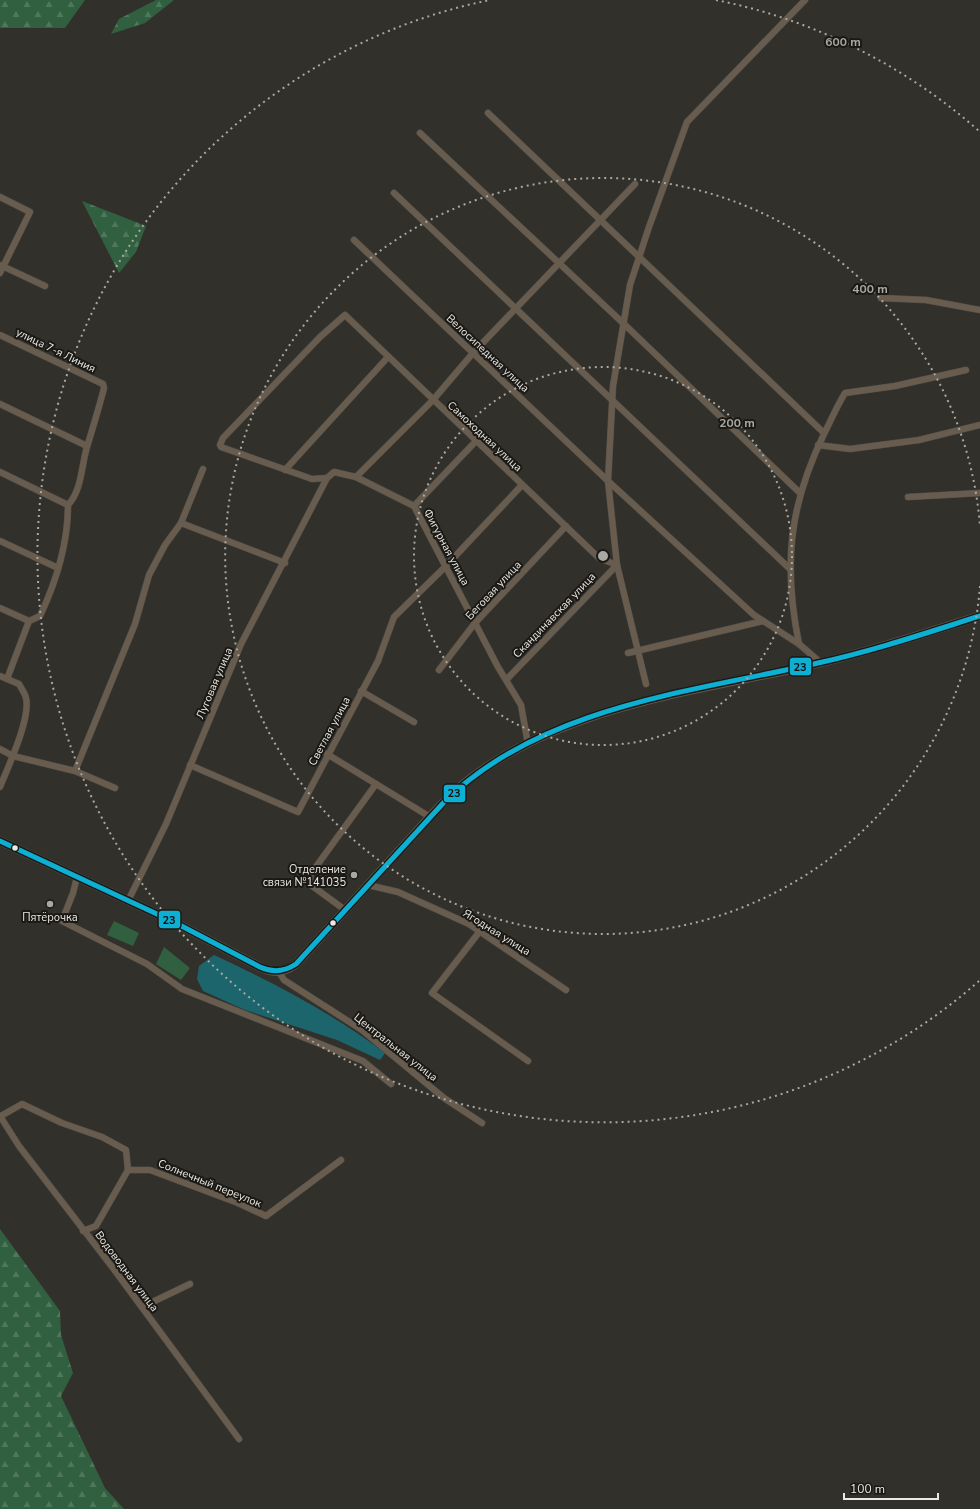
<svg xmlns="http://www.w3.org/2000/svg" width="980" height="1509" font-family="'Nunito Sans',sans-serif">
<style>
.forest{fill:url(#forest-firs)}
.park{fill:#316040}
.water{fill:#1d656c}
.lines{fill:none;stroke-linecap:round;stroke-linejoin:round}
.minor-casing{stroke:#4f4d48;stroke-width:7}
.tertiary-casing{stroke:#4f4d48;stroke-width:9}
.minor{stroke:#685c4e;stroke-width:6}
.tertiary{stroke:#685c4e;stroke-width:8}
.bus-1-casing{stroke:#1b1915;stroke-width:8}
.bus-1{stroke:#0dafd3;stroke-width:5}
.ring{fill:none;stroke:#aaa8a2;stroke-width:2;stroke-dasharray:2 4}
.bus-dot{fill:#ebe8e2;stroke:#1b1915;stroke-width:1.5}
.poi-dot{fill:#aaa8a2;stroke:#1b1915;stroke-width:1.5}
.labels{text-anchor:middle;stroke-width:4;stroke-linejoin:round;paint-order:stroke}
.street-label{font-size:11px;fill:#ebe8e2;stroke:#1b1915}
.poi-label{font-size:11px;fill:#ebe8e2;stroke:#1b1915;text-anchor:end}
.centre{fill:#aaa8a2;stroke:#1b1915;stroke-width:2}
.ring-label{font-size:12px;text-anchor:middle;font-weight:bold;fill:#aaa8a2;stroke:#1b1915;stroke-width:4;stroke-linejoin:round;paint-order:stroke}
.line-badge{stroke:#1b1915;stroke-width:1.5}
.pale-badge-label{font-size:11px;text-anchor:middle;font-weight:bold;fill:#111}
</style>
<defs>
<pattern id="forest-firs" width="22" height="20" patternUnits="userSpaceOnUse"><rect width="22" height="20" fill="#316040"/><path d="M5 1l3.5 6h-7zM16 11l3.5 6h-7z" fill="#4f775b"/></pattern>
</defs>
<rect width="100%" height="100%" fill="#32302a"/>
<g class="forest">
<path d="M0,0H85L65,28H0Z"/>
<path d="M156,0H174L145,23L111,34L119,19Z"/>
<path d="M82,201L146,226L136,252L119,273Z"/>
<path d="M0,1229L60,1311L61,1335L73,1373L61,1396L105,1488L124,1509H0Z"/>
</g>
<g class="park">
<path d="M114,921L139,933L133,946L107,935Z"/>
<path d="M164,947L190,968L181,980L156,964Z"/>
</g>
<path class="water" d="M214,955C276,984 330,1012 385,1053L380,1060L337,1040L245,1010L203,991L197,979L199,966Z"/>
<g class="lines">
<defs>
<g id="minor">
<path d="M488,113L824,433"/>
<path d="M420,133L623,323L800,493"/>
<path d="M394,193L790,569"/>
<path d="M0,197L30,212L0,273"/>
<path d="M354,240L608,481L754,615L799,644L821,663"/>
<path d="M0,265L45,286"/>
<path d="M881,298L926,300L980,310"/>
<path d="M0,335L103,384L104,388C99,408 93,427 87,447C81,467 82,490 68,505C68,543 56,582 40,616L29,621L7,679"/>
<path d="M0,404L87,446"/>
<path d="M818,445L850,449L919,440L980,425"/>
<path d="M285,470L388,357"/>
<path d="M0,472L68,505"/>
<path d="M356,477L433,400L473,353L635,184"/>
<path d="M908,497L980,493"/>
<path d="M414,506L476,441"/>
<path d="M181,523L285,563"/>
<path d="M0,541L58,568"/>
<path d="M0,608L29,621"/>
<path d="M799,644C783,565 789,506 824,434C831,420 837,406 845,393L895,386L966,370"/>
<path d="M628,653L763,621"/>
<path d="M439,670L475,623L566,526"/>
<path d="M0,676L19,684C21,688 25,693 26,698C31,718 8,767 0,787"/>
<path d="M506,680L617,565L599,558L345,315L320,337L223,438L220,445L221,447L312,479L327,478L334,472L356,477L414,506L498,667L521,705L528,744"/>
<path d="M646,684L617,565L608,481L613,386L630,285L649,227L687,122L805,0"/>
<path d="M361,691L414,722"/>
<path d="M0,749L13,756L75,771L115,788"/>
<path d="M327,754L430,817"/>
<path d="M190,765L298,812L378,661L394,617L446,566L522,485"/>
<path d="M75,771L135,624L149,575L165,545L181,523L203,469"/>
<path d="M77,877L73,893L62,921L147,964L182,989L363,1061L391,1084"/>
<path d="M368,885L398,892L469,924L566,990"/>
<path d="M128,901L166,824L241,644L327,478"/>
<path d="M345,910L311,885L310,875L376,784"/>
<path d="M480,931L432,993L528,1061"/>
<path d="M279,972L284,980L362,1030L444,1098L482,1123"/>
<path d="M0,1116L19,1146L113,1268L239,1439"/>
<path d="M1,1116L22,1104L62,1123L102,1137L126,1150L128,1170"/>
<path d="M83,1231L96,1226L128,1170H150L238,1203L266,1216L341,1160"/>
<path d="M142,1307L190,1284"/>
</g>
<path id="tertiary" d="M0,841L172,921L260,967C274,974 284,973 296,964C334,923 371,881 409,840C428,819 447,796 471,778C571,703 701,691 819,663C874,651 927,632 980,616"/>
</defs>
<use href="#minor" class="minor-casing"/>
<use href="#tertiary" class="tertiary-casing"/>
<use href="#minor" class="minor"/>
<use href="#tertiary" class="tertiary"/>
<defs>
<path id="bus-1" d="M0,841L172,921L260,967C273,973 284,972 296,964L446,800C544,706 691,692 818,663C873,651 926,633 980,616"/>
</defs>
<use href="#bus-1" class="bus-1-casing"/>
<use href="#bus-1" class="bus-1"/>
</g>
<g class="ring">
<circle cx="603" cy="556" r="189"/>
<path d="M980 586A378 378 0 1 1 980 526"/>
<path d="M979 981A567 567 0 1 1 490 0M716 0A567 567 0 0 1 979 131"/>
</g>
<g class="bus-dot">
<circle cx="15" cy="848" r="3.5"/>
<circle cx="333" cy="923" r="3.5"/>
</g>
<g class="poi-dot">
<circle cx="354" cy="875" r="4"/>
<circle cx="50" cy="904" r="4"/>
</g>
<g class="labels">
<g class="street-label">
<text transform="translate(56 350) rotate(26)" y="4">улица 7-я Линия</text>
<text transform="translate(488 353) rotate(43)" y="4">Велосипедная улица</text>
<text transform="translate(485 436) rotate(43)" y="4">Самоходная улица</text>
<text transform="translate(447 547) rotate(62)" y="4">Фигурная улица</text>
<text transform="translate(493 590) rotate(-47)" y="4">Беговая улица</text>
<text transform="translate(554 615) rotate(-46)" y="4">Скандинавская улица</text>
<text transform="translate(214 683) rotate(-67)" y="4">Луговая улица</text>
<text transform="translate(329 731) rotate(-62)" y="4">Светлая улица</text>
<text transform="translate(497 932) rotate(32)" y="4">Ягодная улица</text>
<text transform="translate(396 1047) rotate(38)" y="4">Центральная улица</text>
<text transform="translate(210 1183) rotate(22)" y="4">Солнечный переулок</text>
<text transform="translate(127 1271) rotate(53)" y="4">Водоводная улица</text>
</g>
<g class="poi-label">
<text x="346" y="873">Отделение<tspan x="346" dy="13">связи №141035</tspan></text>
<text x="50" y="921" text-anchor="middle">Пятёрочка</text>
</g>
</g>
<circle cx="603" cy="556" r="6" class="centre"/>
<g class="ring-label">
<text x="843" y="46">600 m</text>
<text x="870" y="293">400 m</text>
<text x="737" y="427">200 m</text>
</g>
<g class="line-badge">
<rect x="789" y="657" width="23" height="19" rx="4" fill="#0dafd3"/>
<rect x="443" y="784" width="23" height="19" rx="4" fill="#0dafd3"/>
<rect x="158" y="910" width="23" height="19" rx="4" fill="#0dafd3"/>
</g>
<g class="pale-badge-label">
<text x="800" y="671">23</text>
<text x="454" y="797">23</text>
<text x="169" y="924">23</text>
</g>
<path d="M844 1493v6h94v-6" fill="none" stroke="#ebe8e2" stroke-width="2"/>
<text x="850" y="1493" font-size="12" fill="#ebe8e2" stroke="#1b1915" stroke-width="3" paint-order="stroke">100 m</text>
</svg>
